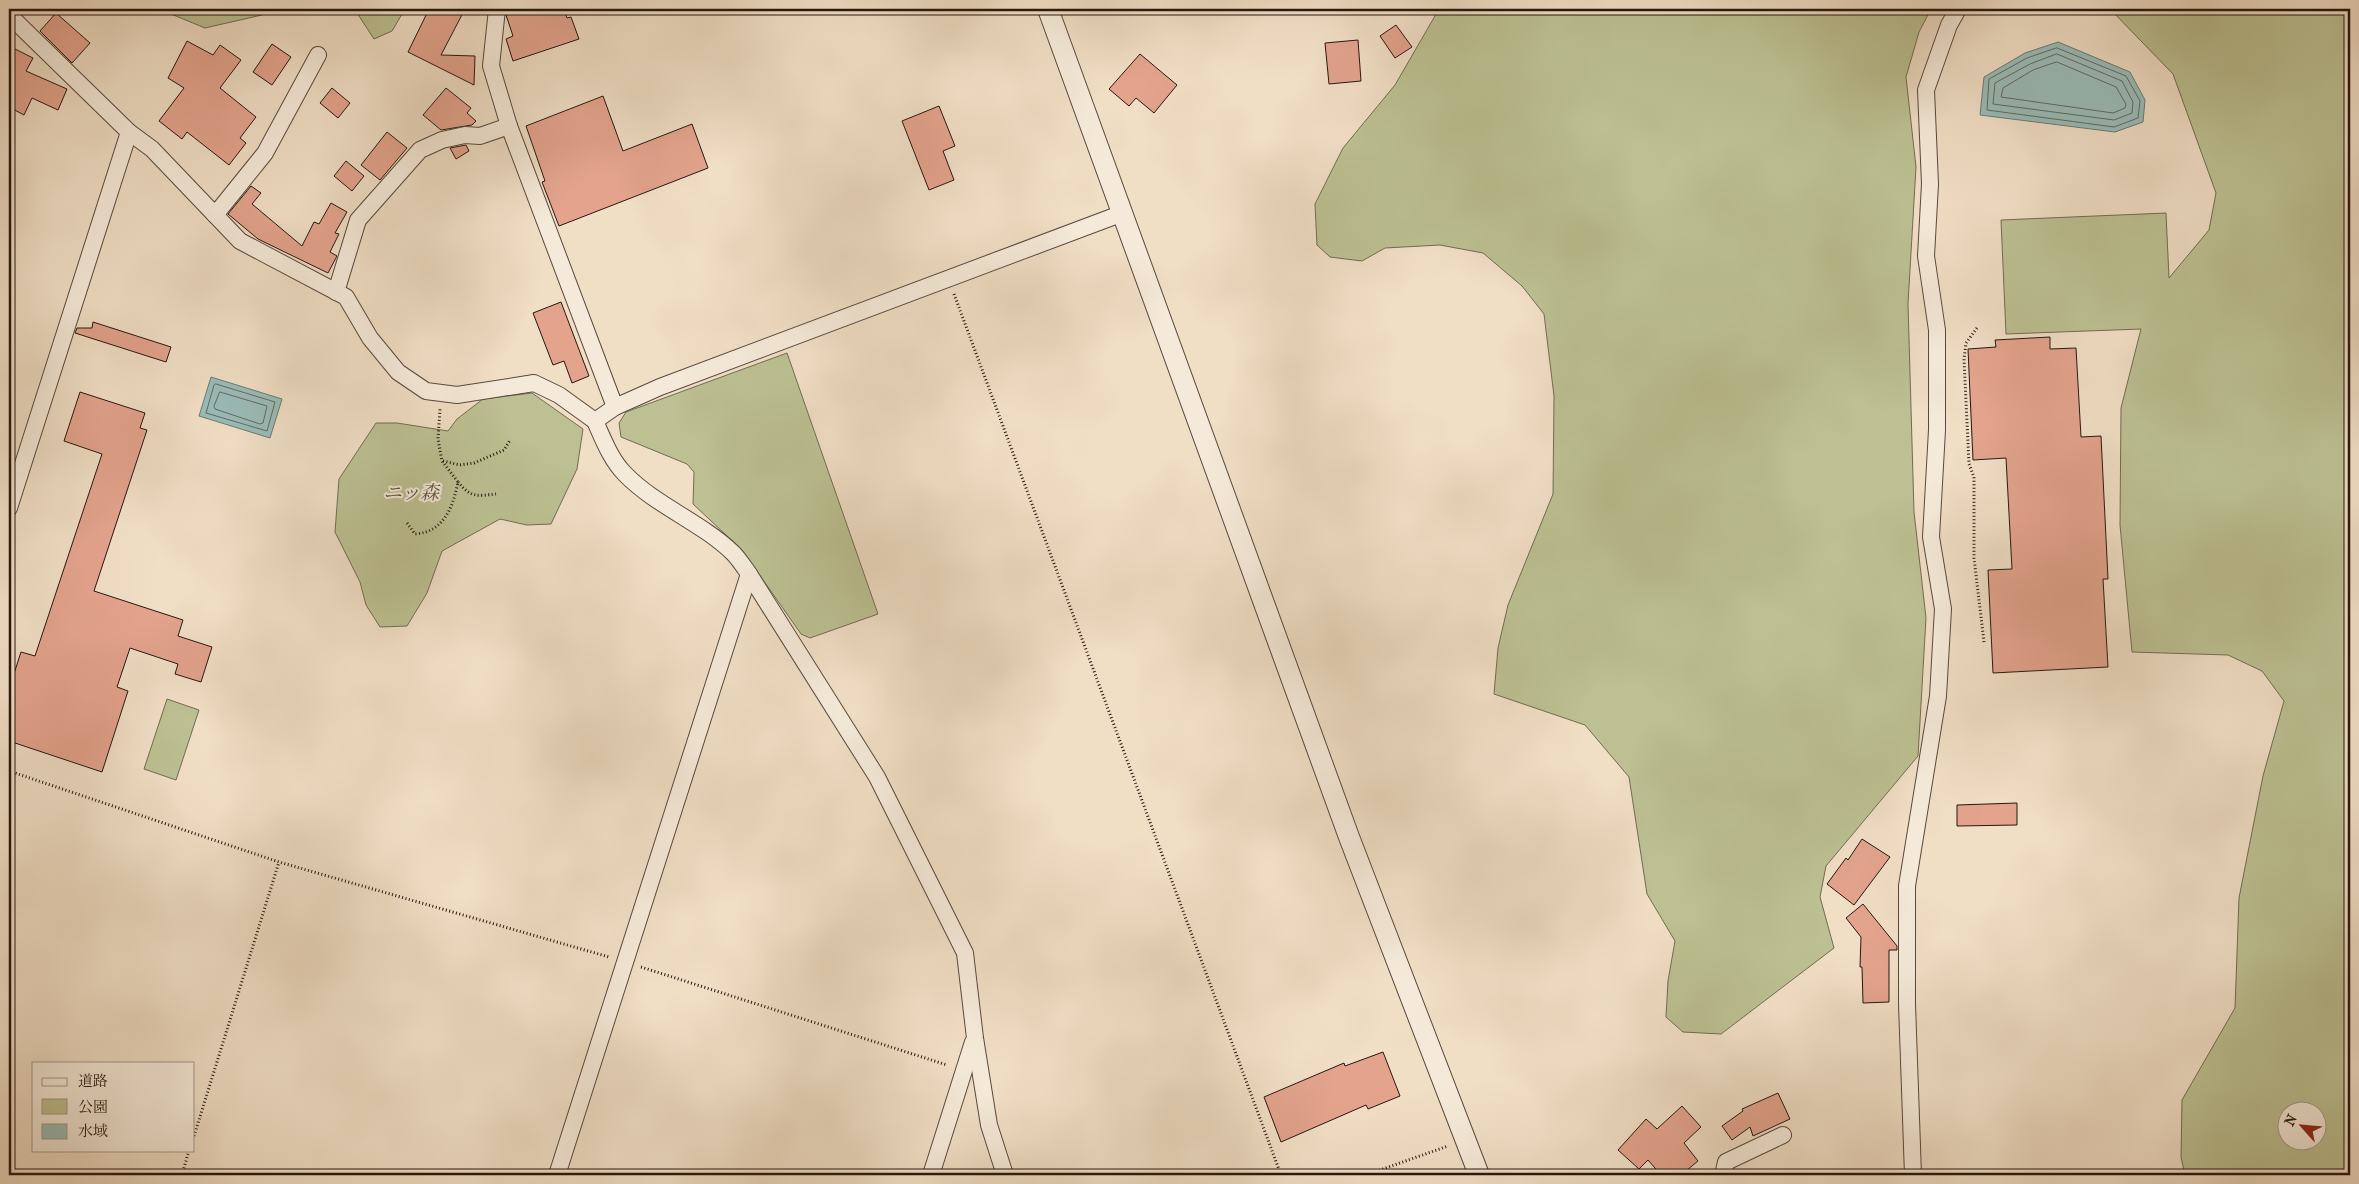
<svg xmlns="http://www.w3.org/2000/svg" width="2359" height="1184" font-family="'IM FELL French Canon','Noto Serif JP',serif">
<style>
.green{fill:#bcc092;stroke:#716c52;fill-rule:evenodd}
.water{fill:#9abcb8;stroke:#6c7a75}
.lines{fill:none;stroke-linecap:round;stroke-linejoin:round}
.shore{stroke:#606a64;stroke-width:1}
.building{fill:#e3a38d;stroke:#261711}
.minor-casing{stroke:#58493e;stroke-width:18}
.tertiary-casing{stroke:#58493e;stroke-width:22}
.path{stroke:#261711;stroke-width:3;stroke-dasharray:1 2.5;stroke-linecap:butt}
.minor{stroke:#f5ead9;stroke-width:16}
.tertiary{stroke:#f5ead9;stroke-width:20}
.labels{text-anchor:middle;stroke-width:4;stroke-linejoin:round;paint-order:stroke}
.park-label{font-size:19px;font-style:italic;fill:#5a523e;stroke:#f5ead9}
</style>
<rect width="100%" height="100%" fill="#f0dec5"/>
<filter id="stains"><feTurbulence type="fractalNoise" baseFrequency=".004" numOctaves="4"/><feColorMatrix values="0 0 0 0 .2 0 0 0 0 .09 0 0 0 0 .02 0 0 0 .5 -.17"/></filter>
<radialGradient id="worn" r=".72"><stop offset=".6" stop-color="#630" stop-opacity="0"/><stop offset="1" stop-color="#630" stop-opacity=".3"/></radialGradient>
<g class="green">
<path d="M170,9H271L262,15L205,28L171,14Z"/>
<path d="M362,9H405L392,31L374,39L359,16Z"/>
<path d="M1439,9H1931L1919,32L1906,77L1916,167L1908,304L1914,512L1926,618L1918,756L1826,866L1820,897L1834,948L1721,1034L1683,1032L1666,1017L1668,981L1675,941L1647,894L1629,777L1585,725L1494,694L1498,648L1508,605L1553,494L1554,396L1544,314L1522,286L1483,253L1440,245L1385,248L1362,261L1330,257L1317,245L1315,204L1343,148L1395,85Z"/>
<path d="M2110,9H2350V1175H2185L2181,1157L2182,1100L2235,1008L2239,898L2263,776L2284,701L2262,671L2228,655L2132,652L2120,525L2121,408L2141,329L2006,334L2001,220L2166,213L2169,278L2209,230L2216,193L2173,74ZM2286,1112H2316V1142H2286Z"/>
<path d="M787,353L878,614L810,638L801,634L742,550L693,504L694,472L687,464L621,437L619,423L626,412Z"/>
<path d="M532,393L583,429L577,469L551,524L527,525L500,519L442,551L427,593L407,626L380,627L366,605L360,582L335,532L339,479L376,423H397L448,431L457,419L483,399Z"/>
<path d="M167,699L199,710L176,780L144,769Z"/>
</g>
<g class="water">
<path d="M2058,42L2130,72L2145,100L2143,122L2115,132L1980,115L1984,77L2025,53Z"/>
<path d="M211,377L282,399L270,438L199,416Z"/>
</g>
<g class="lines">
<g class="shore">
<path d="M2057,48L2126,76L2140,101L2138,118L2114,127L1987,110L1989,79L2027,58Z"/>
<path d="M2057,54L2122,81L2133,102L2132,113L2114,120L1993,104L1995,83L2030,64Z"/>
<path d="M2057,62L2116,87L2126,104L2125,108L2113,113L2001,97L2003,88L2033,70Z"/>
<path d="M216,384L275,402L267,431L206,413L214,385Z"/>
<path d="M220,392L267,406L263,423L260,424L215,409L214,407Z"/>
</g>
</g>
<g class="building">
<path d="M429,9H465L441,55L475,56L474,85L408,52Z"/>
<path d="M507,9H564L567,18L571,17L579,39L513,61L506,39L513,36L506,15Z"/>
<path d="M56,13L90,43L72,63L40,31Z"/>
<path d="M1396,25L1412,47L1395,58L1380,36Z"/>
<path d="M1358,40L1361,81L1329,84L1325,43Z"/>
<path d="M187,41L213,55L220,45L241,60L220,88L256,117L240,138L246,143L229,165L187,132L182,139L159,121L184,88L168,78Z"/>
<path d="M272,44L291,57L272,85L253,72Z"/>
<path d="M9,46L33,58L26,71L67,89L58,110L32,98L24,115L9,107Z"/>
<path d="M1140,54L1177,85L1154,113L1136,98L1129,106L1109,89Z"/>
<path d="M332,88L350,103L338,118L320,103Z"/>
<path d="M446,88L471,108L467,113L476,121L472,125L441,130L423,115Z"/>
<path d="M603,96L623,151L692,124L708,168L559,226L542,182L545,181L526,126Z"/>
<path d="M939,106L955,146L943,151L954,180L929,190L902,121Z"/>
<path d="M387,132L407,148L380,180L361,165Z"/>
<path d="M466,145L469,151L456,159L450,148Z"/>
<path d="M346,161L364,176L352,191L334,176Z"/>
<path d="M251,186L261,193L252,204L302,246L314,222L319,224L331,203L347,212L335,233L339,234L330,252L337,256L328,273L258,239L228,214Z"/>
<path d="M561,302L589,376L572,383L564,361L553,365L533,313Z"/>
<path d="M93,322L171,347L166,362L75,333L77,328H92Z"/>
<path d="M2050,337V349L2076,348L2081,437L2101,436L2108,579H2103L2108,667L1993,673L1988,570L2012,569L2006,458L1973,460L1968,349L1996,347L1995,340Z"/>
<path d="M80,392L145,413L140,428L147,430L94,591L183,620L178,636L212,647L201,682L175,674L178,664L130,648L117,687L128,691L102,772L9,741V689L21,652L35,656L102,454L64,441Z"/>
<path d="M2017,803V825L1957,826V805Z"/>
<path d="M1862,839L1890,857L1854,905L1827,884L1846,858L1848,860Z"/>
<path d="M1863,904L1897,946V950H1889V1002L1863,1003L1862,967H1860L1861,937L1846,918Z"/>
<path d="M1383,1052L1400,1096L1368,1109L1366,1105L1281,1142L1264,1097L1344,1063L1345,1066Z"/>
<path d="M1778,1093L1790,1119L1753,1136L1750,1127L1732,1140L1722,1126L1743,1111L1742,1109Z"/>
<path d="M1682,1106L1701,1127L1684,1143L1698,1161L1681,1175H1661L1648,1160L1639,1169L1618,1150L1646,1119L1657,1129Z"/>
</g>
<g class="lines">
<defs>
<g id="minor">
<path d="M497,9L491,66L509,126L615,407"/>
<path d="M9,15L129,132L152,149L240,241L346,297L370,338L398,372L426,391L457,395L534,383L559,395L595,421L615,407L660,387L1123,213"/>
<path d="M215,215L265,153L318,55"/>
<path d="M336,292L358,220L420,150L442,140L465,135L480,136L509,126"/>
<path d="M595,421C603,439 611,460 625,474C656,506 701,522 733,553C739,559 744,567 749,574L877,777L965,953L975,1038L989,1125L1005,1175"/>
<path d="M9,508L129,132"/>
<path d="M557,1175L749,574"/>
<path d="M931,1175L973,1042"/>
<path d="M1723,1175L1726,1162L1783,1135"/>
<path d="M1913,1175L1907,1004V886L1938,696L1943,609L1931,537L1937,430V330L1926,256L1930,184L1926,90L1949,25L1958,9"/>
</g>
<path id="tertiary" d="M1048,9L1349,837L1479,1175"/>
</defs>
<use href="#minor" class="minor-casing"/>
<use href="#tertiary" class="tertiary-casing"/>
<g class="path">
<path d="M954,294L1281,1175"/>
<path d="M1977,328L1966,343L1964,359L1969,464L1974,477V558L1984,642"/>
<path d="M443,461L460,465L474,463L504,450L510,440"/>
<path d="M458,482C471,498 477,496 496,494"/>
<path d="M407,523L415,534C444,532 453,507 458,482L442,461L438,439L440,409"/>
<path d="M9,771L279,862L609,957"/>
<path d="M641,967L947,1065"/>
<path d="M194,1136L279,862"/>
<path d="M182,1175L189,1150"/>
<path d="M1366,1175L1448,1146"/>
</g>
<use href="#minor" class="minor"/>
<use href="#tertiary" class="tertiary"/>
</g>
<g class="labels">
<g class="park-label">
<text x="411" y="499">ニッ森</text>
</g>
</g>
<rect width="2359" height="1184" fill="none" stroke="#f0dec5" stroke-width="30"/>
<rect x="10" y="10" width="2339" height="1164" fill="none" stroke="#261711" stroke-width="2.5"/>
<rect x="15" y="15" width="2329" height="1154" fill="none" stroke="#261711"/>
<rect x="32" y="1062" width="162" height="90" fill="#f5ead9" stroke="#a29689"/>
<rect x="42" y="1078" width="25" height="8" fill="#f5ead9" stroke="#a29689"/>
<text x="78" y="1086" font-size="15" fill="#261711">道路</text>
<rect x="42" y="1099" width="25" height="15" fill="#bcc092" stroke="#a29689"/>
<text x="78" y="1112" font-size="15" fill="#261711">公園</text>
<rect x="42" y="1124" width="25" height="15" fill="#9abcb8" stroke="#a29689"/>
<text x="78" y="1136" font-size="15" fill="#261711">水域</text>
<g transform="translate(2302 1126) rotate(297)"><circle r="24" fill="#f5ead9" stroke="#a29689"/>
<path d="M0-4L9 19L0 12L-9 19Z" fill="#8f2418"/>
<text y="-8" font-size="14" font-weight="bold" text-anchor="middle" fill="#261711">N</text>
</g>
<rect width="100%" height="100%" filter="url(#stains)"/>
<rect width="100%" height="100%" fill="url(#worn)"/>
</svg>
